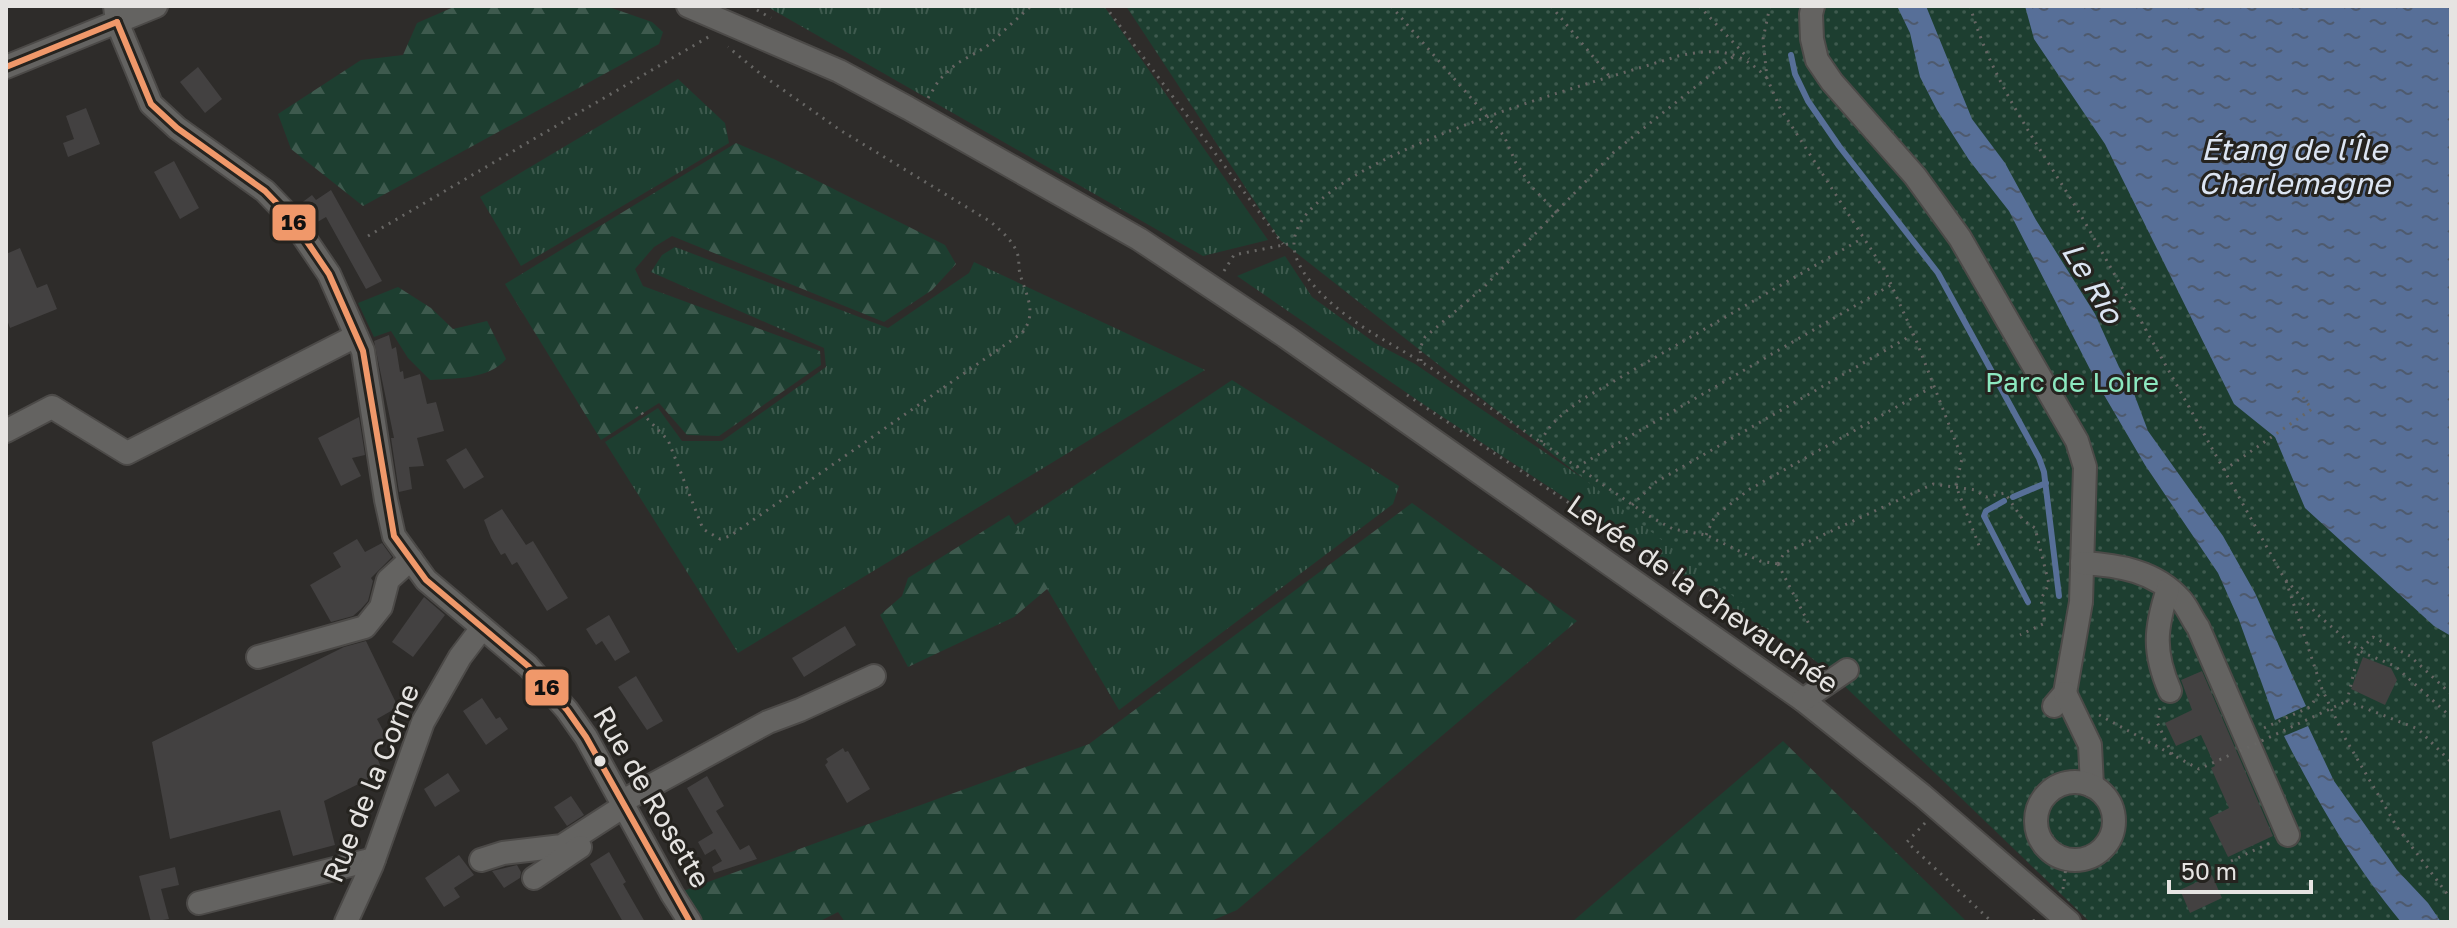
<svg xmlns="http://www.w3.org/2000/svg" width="2457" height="928" font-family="'Golos Text',sans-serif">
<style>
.grass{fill:url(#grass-tufts)}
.forest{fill:url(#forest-firs)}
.park{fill:url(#park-dots)}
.water{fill:url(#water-ripples)}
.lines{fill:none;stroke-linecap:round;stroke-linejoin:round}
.stream{stroke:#576f98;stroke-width:6}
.building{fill:#434141}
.minor-casing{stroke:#4c4a48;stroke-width:26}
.path{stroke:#676664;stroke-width:3;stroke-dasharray:2 6;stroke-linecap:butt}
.minor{stroke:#646361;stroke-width:22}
.path-bridge{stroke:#676664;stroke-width:3;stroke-dasharray:2 6;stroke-linecap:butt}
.bus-1-casing{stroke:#25231f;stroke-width:12}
.bus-1{stroke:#f0986a;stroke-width:6}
.bus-dot{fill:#e6e4e2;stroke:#25231f;stroke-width:3}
.labels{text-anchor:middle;stroke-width:6;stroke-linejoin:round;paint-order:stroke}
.park-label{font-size:28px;fill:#8ce9c0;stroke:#25231f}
.street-label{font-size:28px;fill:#e6e4e2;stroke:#25231f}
.water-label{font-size:30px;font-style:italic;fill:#dce5f3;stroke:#25231f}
.line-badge{stroke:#25231f;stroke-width:3}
.pale-badge-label{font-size:22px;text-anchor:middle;font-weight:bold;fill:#111}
</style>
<defs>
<pattern id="grass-tufts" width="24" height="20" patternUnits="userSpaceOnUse" patternTransform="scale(2)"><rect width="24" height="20" fill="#1d3e30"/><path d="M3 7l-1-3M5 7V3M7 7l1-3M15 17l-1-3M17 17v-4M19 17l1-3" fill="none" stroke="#3e5a4e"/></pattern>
<pattern id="forest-firs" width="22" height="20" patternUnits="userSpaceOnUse" patternTransform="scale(2)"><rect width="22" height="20" fill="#1d3e30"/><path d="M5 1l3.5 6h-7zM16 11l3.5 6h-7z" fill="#3e5a4e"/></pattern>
<pattern id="park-dots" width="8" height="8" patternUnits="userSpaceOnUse" patternTransform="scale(2)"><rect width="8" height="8" fill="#1d3e30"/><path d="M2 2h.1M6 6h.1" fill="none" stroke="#3e5a4e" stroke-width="1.8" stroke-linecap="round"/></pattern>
<pattern id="water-ripples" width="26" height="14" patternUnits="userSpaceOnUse" patternTransform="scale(2)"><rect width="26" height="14" fill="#576f98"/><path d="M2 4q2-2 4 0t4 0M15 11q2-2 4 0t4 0" fill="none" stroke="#4e5a6e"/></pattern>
</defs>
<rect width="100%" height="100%" fill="#2e2c2a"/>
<g class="grass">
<path d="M766,6H1104L1268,240L1203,256Z"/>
<path d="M678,79L725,123L729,143L521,266L480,197Z"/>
<path d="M675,247L888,328L969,273L974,262L1205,370L738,653L605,442L658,408L682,441H722L826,367L824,348L651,272L662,255Z"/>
<path d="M1285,256L1312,297L1375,343L1415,364L1587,481L1808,650L1801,653L1423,404L1237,276Z"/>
<path d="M1232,380L1399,486L1393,504L1119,710L1011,528Z"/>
</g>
<g class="forest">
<path d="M456,6H606L652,22L663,32L659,44L363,206L291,149L278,114L361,60L403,55L417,23Z"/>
<path d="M736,143L776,160L945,245L956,264L932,290L884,322L672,236L654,247L635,269L643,286L820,351L821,365L719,436L687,435L659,403L601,440L505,284Z"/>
<path d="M398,287L431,308L453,329L487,321L506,359C489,380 454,378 430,380L408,358L391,331L374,337L358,303Z"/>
<path d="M1412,503L1577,621L1237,910L1209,922H845L838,912L818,922H704L683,891L1089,744Z"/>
<path d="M1009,515L1053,584L1014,617L908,667L880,615L902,596L908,578Z"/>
<path d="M1783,741L1967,922H1572Z"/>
</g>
<path class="park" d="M1126,6H2451V922H2090L1832,674L1280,240Z"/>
<g class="water">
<path d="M1897,6H1926L1972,119L2005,163L2036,220L2095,314L2119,367L2133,391L2148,431L2223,536L2255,593L2306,706L2275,720L2239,620L2218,573L2145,465L2097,383L2009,211L1969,160L1937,110L1920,77L1910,33Z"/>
<path d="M2025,6H2451V636L2434,626L2305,508L2275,437L2234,404L2105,144L2034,39Z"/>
<path d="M2308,726L2334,781L2397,870L2428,903L2441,922H2401C2351,861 2320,806 2284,736Z"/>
</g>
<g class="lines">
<g class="stream">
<path d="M1791,55L1795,74L1808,101L1839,146L1938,273L2039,458L2044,472L2059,596"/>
<path d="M2013,497L2046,483"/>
<path d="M2004,501L1986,511L1984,516L2028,602"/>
</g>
</g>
<g class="building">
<path d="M198,67L222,99L205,113L180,82Z"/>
<path d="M86,108L100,144L68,157L63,143L74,139L66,116Z"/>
<path d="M174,161L199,208L180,219L154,172Z"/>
<path d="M331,190L382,281L366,289L326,217L314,224L300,204L312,195L316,200Z"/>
<path d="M20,248L37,288L47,284L57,309L10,328L6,317V254Z"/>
<path d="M389,335L392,349L396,347L400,372L403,371L404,379L420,374L427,404L436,402L444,431L417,438L424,466L409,467L412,489L399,492L391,438H394L374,341Z"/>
<path d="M359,417L365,455L352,458L361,476L341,486L318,438Z"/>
<path d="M466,448L484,477L464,489L446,460Z"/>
<path d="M502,509L526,545L533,541L568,598L547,611L517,562L512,565L505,553L501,555L491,538L484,520Z"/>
<path d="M357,539L365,552L382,543L392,557L371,578L373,581L368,601L361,609L353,616L331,622L310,585L341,567L333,553Z"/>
<path d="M424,597L445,615L413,657L392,642Z"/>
<path d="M609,615L630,652L615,661L602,641L596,645L586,629Z"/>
<path d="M845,626L856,645L804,677L792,658Z"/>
<path d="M366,641L398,707L377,719L388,740L373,748L383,772L324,801L335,845L293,856L280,810L170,839L152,742L344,647Z"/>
<path d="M2363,657L2391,668L2397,680L2385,705L2351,689Z"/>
<path d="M2202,671L2273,836L2228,857L2209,818L2229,808L2211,768L2215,766L2201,735L2176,746L2165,723L2192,710L2181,680Z"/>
<path d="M636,676L663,721L647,730L618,687Z"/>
<path d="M482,698L496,719L500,717L508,729L486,745L463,711Z"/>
<path d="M843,748L845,752L848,751L870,789L847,803L825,765L828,762L826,759Z"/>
<path d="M448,773L460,791L435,807L424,789Z"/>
<path d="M707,776L724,806L716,811L740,850L749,845L757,859L714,873L712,867L722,861L715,849L705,855L698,842L713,833L687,788Z"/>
<path d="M571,796L584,815L567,826L554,807Z"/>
<path d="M609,852L626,882L623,884L645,922H623L590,864Z"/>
<path d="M459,855L474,875L454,888L460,897L444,907L425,878Z"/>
<path d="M517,865L521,872L520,878L504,888L492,871Z"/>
<path d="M175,867L179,885L161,889L169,919L151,922L139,876Z"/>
<path d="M2212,875L2222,898L2190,913L2180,890Z"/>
</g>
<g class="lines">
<defs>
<g id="minor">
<path d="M115,6L117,22L151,104L177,128L265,191L291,218L329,274L363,351L386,500L394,536L426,580L528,666L567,710L586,737L672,894L690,922"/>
<path d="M688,6L839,71L908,108L1139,239L1285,336L1803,700L1922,795L2069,922"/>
<path d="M1813,6L1811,14L1812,39L1817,60L1832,82L1915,176L1960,238L2077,441L2085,467L2081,602L2065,693L2054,706"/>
<path d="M6,67L156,6"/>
<path d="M6,431L52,407L127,453L356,336"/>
<path d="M2082,563C2118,565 2156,571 2181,600C2188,608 2192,619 2198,627L2288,835"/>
<path d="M2168,589C2155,629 2153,652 2170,691"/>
<path d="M258,657L365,627L381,607L388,580L411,559"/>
<path d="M2065,693L2090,745L2092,786"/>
<path d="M1803,700L1847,670"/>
<circle cx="2075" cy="821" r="39"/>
<path d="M621,802L768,722L800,710L874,676"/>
<path d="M481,860L503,853L562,846L624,806"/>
<path d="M534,878L580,847"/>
<path d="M199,903L374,859"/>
<path d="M346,922L372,865L423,722L460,657L482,628"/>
</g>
</defs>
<use href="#minor" class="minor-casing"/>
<g class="path">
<path d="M750,6L771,18"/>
<path d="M1105,6L1283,244"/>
<path d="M1391,6L1504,136L1516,163L1531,186L1557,213"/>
<path d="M1551,6L1610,77"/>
<path d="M1699,6L1749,59"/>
<path d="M1770,6L1763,39L1767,78L1780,108L1885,271L1916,340L1962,458L1956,486L1980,548"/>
<path d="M1970,6C1994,89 2045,153 2087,226C2154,343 2219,461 2284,578L2317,614L2359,651L2395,666L2451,717"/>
<path d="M1767,78C1739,49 1716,48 1678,56C1609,79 1292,160 1294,245C1294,268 1320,294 1337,308C1367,333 1402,349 1434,370C1506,418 1577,467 1649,516L1673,529L1706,535L1760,561L1778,564"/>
<path d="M928,98L939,80L956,64L986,47L1031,6"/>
<path d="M368,236L710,36"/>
<path d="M1224,271L1234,255L1293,243"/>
<path d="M1421,361L1420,348L1425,337L1484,287L1614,152L1734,56"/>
<path d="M1407,395L1817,668"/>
<path d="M636,407L668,440L703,529L720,539L730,536L1022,333C1038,313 1026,295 1020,274C1018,266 1020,258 1016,250C1010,238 1000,230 991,222L840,130L762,75L728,47"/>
<path d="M1541,442C1549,423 1564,413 1581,400L1863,238"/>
<path d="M1577,467L1891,285"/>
<path d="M2224,470L2312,409L2298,391"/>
<path d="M1632,505L1656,482L1912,335"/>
<path d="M1706,535L1715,516L1750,489L1934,386"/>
<path d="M1778,564L1784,553L1933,484L1975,490L1986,497L2005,493L2023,520L2035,528L2049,584L2041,599L2045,623L2020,635"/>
<path d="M1778,564L1811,628"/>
<path d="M2286,581L2322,689L2345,738L2397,827L2451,899"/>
<path d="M2451,694L2410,656L2373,637L2359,651L2347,701L2418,729L2451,762"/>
<path d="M2160,708L2157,722L2173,756"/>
<path d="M2099,715L2199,769L2230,755"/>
<path d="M2264,728L2310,707L2322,689"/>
<path d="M1925,823L1907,842L1992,922"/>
<path d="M2231,861L2270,843"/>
<path d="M2063,889L2067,860"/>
<path d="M2025,922L2037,920"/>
</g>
<use href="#minor" class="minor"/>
<path class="path-bridge" d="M2240,751L2347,701"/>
<defs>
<g id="bus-1">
<path d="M117,22L151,104L177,128L265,191L291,218L329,274L363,351L394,536L426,580L528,666L567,710L586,737L690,922"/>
<path d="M6,67L117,22"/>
</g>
</defs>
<use href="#bus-1" class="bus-1-casing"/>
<use href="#bus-1" class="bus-1"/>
</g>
<circle class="bus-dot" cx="600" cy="761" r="7"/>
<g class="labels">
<g class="park-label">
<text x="2072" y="392">Parc de Loire</text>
</g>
<g class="street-label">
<text transform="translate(1703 594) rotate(35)" y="10">Levée de la Chevauchée</text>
<text transform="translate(371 783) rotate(-68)" y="10">Rue de la Corne</text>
<text transform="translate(652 797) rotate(60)" y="10">Rue de Rosette</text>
</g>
<g class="water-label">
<text x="2294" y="160">Étang de l'Île<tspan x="2294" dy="34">Charlemagne</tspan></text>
<text transform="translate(2092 283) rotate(59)" y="10">Le Rio</text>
</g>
</g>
<g class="line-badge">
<rect x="271" y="203" width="46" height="39" rx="8" fill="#f0986a"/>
<rect x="524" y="668" width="46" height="39" rx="8" fill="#f0986a"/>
</g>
<g class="pale-badge-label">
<text x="294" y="230">16</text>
<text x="547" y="695">16</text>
</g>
<rect width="2457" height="928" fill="none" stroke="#e6e4e2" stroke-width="16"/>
<path d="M2169 880v12h142v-12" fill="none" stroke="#e6e4e2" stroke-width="4"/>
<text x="2181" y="880" font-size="24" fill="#e6e4e2" stroke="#25231f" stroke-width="6" paint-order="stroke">50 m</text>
</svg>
